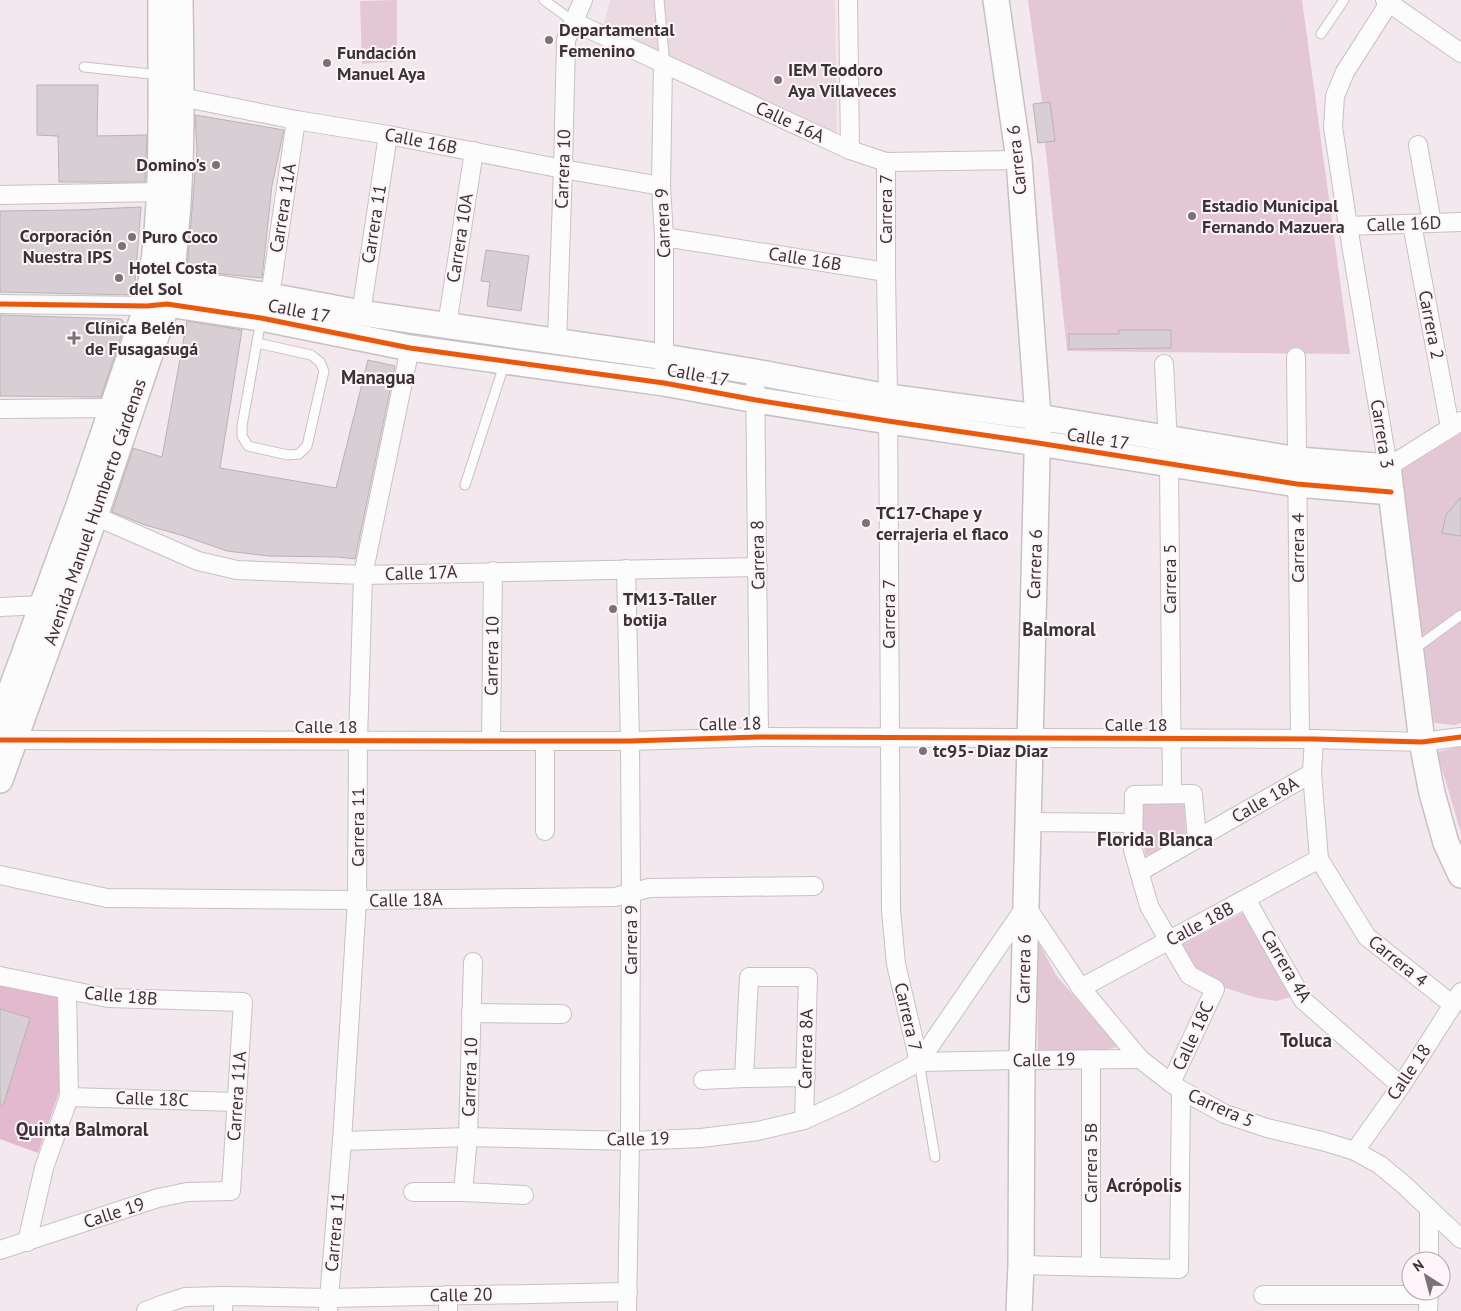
<svg xmlns="http://www.w3.org/2000/svg" width="1461" height="1311" font-family="'PT Sans',sans-serif">
<style>
.built{fill:#ecdae2}
.green{fill:#e4c7d5}
.forest{fill:#e3b9ce}
.building{fill:#d7cfd3;stroke:#b9b3b6}
.lines{fill:none;stroke-linecap:round;stroke-linejoin:round}
.lane-casing{stroke:#c8c1c4;stroke-width:11}
.street-casing{stroke:#c8c1c4;stroke-width:20}
.secondary-casing{stroke:#c8c1c4;stroke-width:28}
.lane{stroke:#fdfcfc;stroke-width:9}
.street{stroke:#fdfcfc;stroke-width:18}
.secondary{stroke:#fdfcfc;stroke-width:25}
.cycleway-casing{stroke:#fef4f9;stroke-width:8}
.cycleway{stroke:#e8590c;stroke-width:5}
.poi-dot{fill:#7a7275;stroke:#fef4f9;stroke-width:2}
.labels{text-anchor:middle;stroke-width:4;stroke-linejoin:round;paint-order:stroke}
.poi-label{font-size:18px;font-weight:bold;fill:#393335;stroke:#fef4f9;text-anchor:start}
.street-label{font-size:18px;fill:#393335;stroke:#fef4f9}
.neighbourhood-label{font-size:19px;font-weight:bold;fill:#393335;stroke:#fef4f9}
</style>
<rect width="100%" height="100%" fill="#f2e8ed"/>
<path class="built" d="M610,0H835L837,135L604,25Z"/>
<g class="green">
<path d="M397,0V61L362,64L360,1Z"/>
<path d="M1028,0H1302L1350,354L1067,351L1045,143H1038L1033,104L1042,102Z"/>
<path d="M1461,433V723L1455,725L1434,723L1401,470Z"/>
<path d="M1461,746V833L1437,752Z"/>
<path d="M1140,803H1184L1186,838L1145,856Z"/>
<path d="M1244,912L1294,996L1277,1001L1257,998L1219,986L1194,968L1181,945Z"/>
<path d="M1037,939L1056,975L1118,1047L1090,1053L1038,1051Z"/>
</g>
<path class="forest" d="M0,984L59,997L61,1087L38,1153L0,1139Z"/>
<g class="building">
<path d="M37,85H98L97,136L147,135L145,182H59L58,136L37,135Z"/>
<path d="M1050,102L1055,141L1038,143L1033,104Z"/>
<path d="M195,115L284,130L272,185L262,278L222,274L187,269L197,150Z"/>
<path d="M141,207L134,295L0,292V211L75,210Z"/>
<path d="M486,250L529,256L521,311L487,306L490,282L481,281Z"/>
<path d="M0,315L121,319L125,324L101,397L0,396Z"/>
<path d="M187,321L242,330L220,468L336,488L368,360L395,366L355,559L338,557L269,556L227,551L181,535L145,525L112,512L133,448L162,457Z"/>
<path d="M1119,330H1171V348L1069,349V334H1119Z"/>
<path d="M1461,497V536L1442,533L1446,515Z"/>
<path d="M0,1009L30,1018L3,1106L0,1105Z"/>
</g>
<g class="lines">
<defs>
<g id="lane">
<path d="M544,0L574,22"/>
<path d="M659,0L664,55L663,63"/>
<path d="M1321,34L1344,0"/>
<path d="M84,67L160,75"/>
<path d="M257,343L311,355L320,362L324,371L307,446L299,454L288,455L248,446L242,436V426L261,319"/>
<path d="M465,485L505,362"/>
<path d="M1413,650L1461,615"/>
<path d="M919,1062L935,1157"/>
</g>
<g id="street">
<path d="M848,0L850,150"/>
<path d="M1385,0L1461,53"/>
<path d="M1391,0L1345,72L1335,96L1333,127L1348,226L1388,467L1461,421"/>
<path d="M574,22L850,150L886,162L1019,160"/>
<path d="M663,63L661,186L664,237V368"/>
<path d="M181,97L296,120L388,135L563,169L661,186"/>
<path d="M1418,145L1432,223"/>
<path d="M886,162V272L888,397L891,910L896,964L919,1062"/>
<path d="M0,195L160,192"/>
<path d="M1412,224L1450,427"/>
<path d="M1348,226L1461,222"/>
<path d="M664,237L886,272"/>
<path d="M270,296L296,120"/>
<path d="M0,304L147,306"/>
<path d="M361,313L388,135"/>
<path d="M447,325L474,151"/>
<path d="M557,342L563,169L566,40L583,0"/>
<path d="M1296,357L1300,739"/>
<path d="M1164,364L1169,464L1172,794"/>
<path d="M755,372L759,737"/>
<path d="M0,409L111,408"/>
<path d="M95,516L198,561L237,570L363,575L758,567"/>
<path d="M626,569L630,741L631,893L630,1141L627,1311"/>
<path d="M0,607L43,605"/>
<path d="M1314,739L1312,773L1319,859L1367,937L1453,1005"/>
<path d="M0,740L545,741H630L759,737L1314,739L1422,742L1461,737"/>
<path d="M491,741L493,571"/>
<path d="M1027,822L1132,823"/>
<path d="M545,831V741"/>
<path d="M1139,872L1312,773"/>
<path d="M0,875L107,898L357,900L615,897L649,888L814,886"/>
<path d="M1246,899L1303,1000L1401,1086"/>
<path d="M0,976L108,998L243,1002L231,1191L187,1192L158,1198L0,1250"/>
<path d="M1081,988L1319,859"/>
<path d="M471,1013L562,1014"/>
<path d="M919,1062L1026,906L1081,988L1140,1059L1171,1083L1181,1090L1225,1114L1267,1128L1322,1141L1355,1151L1380,1165L1403,1184L1461,1239"/>
<path d="M744,1078L749,977H808L804,1120"/>
<path d="M703,1080L744,1078L806,1077"/>
<path d="M1171,1083L1215,989L1189,975L1149,906L1133,850L1134,795L1193,794L1197,838"/>
<path d="M69,1097L236,1102"/>
<path d="M342,1141L468,1137L630,1141L701,1138L758,1131L804,1120L846,1101L919,1062L1022,1060L1140,1059"/>
<path d="M1355,1151L1401,1086L1461,992"/>
<path d="M413,1192H463L524,1195"/>
<path d="M463,1192L468,1137L473,962"/>
<path d="M27,1242L44,1168L69,1097L67,990"/>
<path d="M1429,1261V1211"/>
<path d="M1021,1265L1179,1269L1181,1090"/>
<path d="M1091,1267V1059"/>
<path d="M448,1295V1311"/>
<path d="M1263,1295H1429"/>
<path d="M146,1311L164,1304L185,1297L224,1296L329,1298L628,1292"/>
<path d="M223,1311L224,1296"/>
<path d="M328,1311L342,1141L357,900L358,740L363,575L410,348"/>
<path d="M1428,1311L1429,1291"/>
</g>
<g id="secondary">
<path d="M996,0L1019,160L1038,417L1026,906L1022,1060L1021,1265L1019,1311"/>
<path d="M151,282L172,281L270,296L361,313L665,357L755,372L888,397L1038,417L1298,460L1388,467L1422,742L1432,793L1446,843L1461,875"/>
<path d="M147,306L167,304L261,318L410,348L664,383L756,400L888,421L1038,443L1297,484L1391,492"/>
<path d="M0,720L78,508L147,306C166,208 160,100 161,0"/>
<path d="M0,780L95,516L167,304C172,279 174,254 176,228C183,152 181,76 180,0"/>
</g>
</defs>
<use href="#lane" class="lane-casing"/>
<use href="#street" class="street-casing"/>
<use href="#secondary" class="secondary-casing"/>
<use href="#lane" class="lane"/>
<use href="#street" class="street"/>
<use href="#secondary" class="secondary"/>
<defs>
<g id="cycleway">
<path d="M0,304L147,306L167,304L261,318L410,348L664,383L756,400L888,421L1038,443L1297,484L1391,492"/>
<path d="M0,740L545,741H630L759,737L1314,739L1422,742L1461,737"/>
</g>
</defs>
<use href="#cycleway" class="cycleway-casing"/>
<use href="#cycleway" class="cycleway"/>
</g>
<g class="poi-dot">
<circle cx="549" cy="40" r="5"/>
<circle cx="327" cy="63" r="5"/>
<circle cx="778" cy="80" r="5"/>
<circle cx="216" cy="165" r="5"/>
<circle cx="1192" cy="216" r="5"/>
<circle cx="132" cy="237" r="5"/>
<circle cx="122" cy="246" r="5"/>
<circle cx="119" cy="278" r="5"/>
<path d="M71.5 330.5h5v5h5v5h-5v5h-5v-5h-5v-5h5z"/>
<circle cx="866" cy="523" r="5"/>
<circle cx="613" cy="609" r="5"/>
<circle cx="923" cy="751" r="5"/>
</g>
<g class="labels">
<g class="poi-label">
<text x="559" y="36">Departamental<tspan x="559" dy="21">Femenino</tspan></text>
<text x="337" y="59">Fundación<tspan x="337" dy="21">Manuel Aya</tspan></text>
<text x="788" y="76">IEM Teodoro<tspan x="788" dy="21">Aya Villaveces</tspan></text>
<text x="206" y="171" text-anchor="end">Domino's</text>
<text x="1202" y="212">Estadio Municipal<tspan x="1202" dy="21">Fernando Mazuera</tspan></text>
<text x="112" y="242" text-anchor="end">Corporación<tspan x="112" dy="21">Nuestra IPS</tspan></text>
<text x="142" y="243">Puro Coco</text>
<text x="129" y="274">Hotel Costa<tspan x="129" dy="21">del Sol</tspan></text>
<text x="85" y="334">Clínica Belén<tspan x="85" dy="21">de Fusagasugá</tspan></text>
<text x="876" y="519">TC17-Chape y<tspan x="876" dy="21">cerrajeria el flaco</tspan></text>
<text x="623" y="605">TM13-Taller<tspan x="623" dy="21">botija</tspan></text>
<text x="933" y="757">tc95- Diaz Diaz</text>
</g>
<g class="street-label">
<text transform="translate(790 122) rotate(25)" y="6">Calle 16A</text>
<text transform="translate(421 141) rotate(11)" y="6">Calle 16B</text>
<text transform="translate(1017 160) rotate(-96)" y="6">Carrera 6</text>
<text transform="translate(563 169) rotate(-88)" y="6">Carrera 10</text>
<text transform="translate(283 208) rotate(-81)" y="6">Carrera 11A</text>
<text transform="translate(886 209) rotate(-90)" y="6">Carrera 7</text>
<text transform="translate(663 223) rotate(-92)" y="6">Carrera 9</text>
<text transform="translate(374 224) rotate(-81)" y="6">Carrera 11</text>
<text transform="translate(1404 224) rotate(-2)" y="6">Calle 16D</text>
<text transform="translate(460 238) rotate(-81)" y="6">Carrera 10A</text>
<text transform="translate(805 259) rotate(9)" y="6">Calle 16B</text>
<text transform="translate(299 311) rotate(11)" y="6">Calle 17</text>
<text transform="translate(1431 325) rotate(79)" y="6">Carrera 2</text>
<text transform="translate(698 375) rotate(10)" y="6">Calle 17</text>
<text transform="translate(1382 434) rotate(81)" y="6">Carrera 3</text>
<text transform="translate(1098 439) rotate(9)" y="6">Calle 17</text>
<text transform="translate(95 512) rotate(-71)" y="6">Avenida Manuel Humberto Cárdenas</text>
<text transform="translate(1298 548) rotate(-90)" y="6">Carrera 4</text>
<text transform="translate(758 555) rotate(-91)" y="6">Carrera 8</text>
<text transform="translate(1035 564) rotate(-88)" y="6">Carrera 6</text>
<text transform="translate(421 573) rotate(-2)" y="6">Calle 17A</text>
<text transform="translate(1170 579) rotate(-90)" y="6">Carrera 5</text>
<text transform="translate(889 614) rotate(-90)" y="6">Carrera 7</text>
<text transform="translate(492 656) rotate(-89)" y="6">Carrera 10</text>
<text transform="translate(730 724) rotate(-1)" y="6">Calle 18</text>
<text x="1136" y="731">Calle 18</text>
<text x="326" y="733">Calle 18</text>
<text transform="translate(1265 800) rotate(-30)" y="6">Calle 18A</text>
<text transform="translate(358 827) rotate(-90)" y="6">Carrera 11</text>
<text transform="translate(406 900) rotate(-1)" y="6">Calle 18A</text>
<text transform="translate(1200 924) rotate(-28)" y="6">Calle 18B</text>
<text transform="translate(631 940) rotate(-90)" y="6">Carrera 9</text>
<text transform="translate(1398 961) rotate(39)" y="6">Carrera 4</text>
<text transform="translate(1286 966) rotate(59)" y="6">Carrera 4A</text>
<text transform="translate(1024 969) rotate(-89)" y="6">Carrera 6</text>
<text transform="translate(121 996) rotate(5)" y="6">Calle 18B</text>
<text transform="translate(908 1017) rotate(77)" y="6">Carrera 7</text>
<text transform="translate(1193 1036) rotate(-65)" y="6">Calle 18C</text>
<text transform="translate(806 1049) rotate(-89)" y="6">Carrera 8A</text>
<text transform="translate(1044 1060) rotate(-1)" y="6">Calle 19</text>
<text transform="translate(1409 1072) rotate(-56)" y="6">Calle 18</text>
<text transform="translate(470 1077) rotate(-88)" y="6">Carrera 10</text>
<text transform="translate(237 1096) rotate(-86)" y="6">Carrera 11A</text>
<text transform="translate(152 1099) rotate(2)" y="6">Calle 18C</text>
<text transform="translate(1221 1108) rotate(24)" y="6">Carrera 5</text>
<text transform="translate(638 1139) rotate(-1)" y="6">Calle 19</text>
<text transform="translate(1091 1163) rotate(-90)" y="6">Carrera 5B</text>
<text transform="translate(114 1213) rotate(-18)" y="6">Calle 19</text>
<text transform="translate(335 1232) rotate(-85)" y="6">Carrera 11</text>
<text transform="translate(461 1295) rotate(-1)" y="6">Calle 20</text>
</g>
<g class="neighbourhood-label">
<text x="378" y="384">Managua</text>
<text x="1059" y="636">Balmoral</text>
<text x="1155" y="846">Florida Blanca</text>
<text x="1306" y="1047">Toluca</text>
<text x="82" y="1136">Quinta Balmoral</text>
<text x="1144" y="1192">Acrópolis</text>
</g>
</g>
<g transform="translate(1426 1276) rotate(324)"><circle r="24" fill="#fef4f9" stroke="#afa7ab"/>
<path d="M0-4L9 19L0 12L-9 19Z" fill="#7a7275"/>
<text y="-8" font-size="14" font-weight="bold" text-anchor="middle" fill="#393335">N</text>
</g>
</svg>
